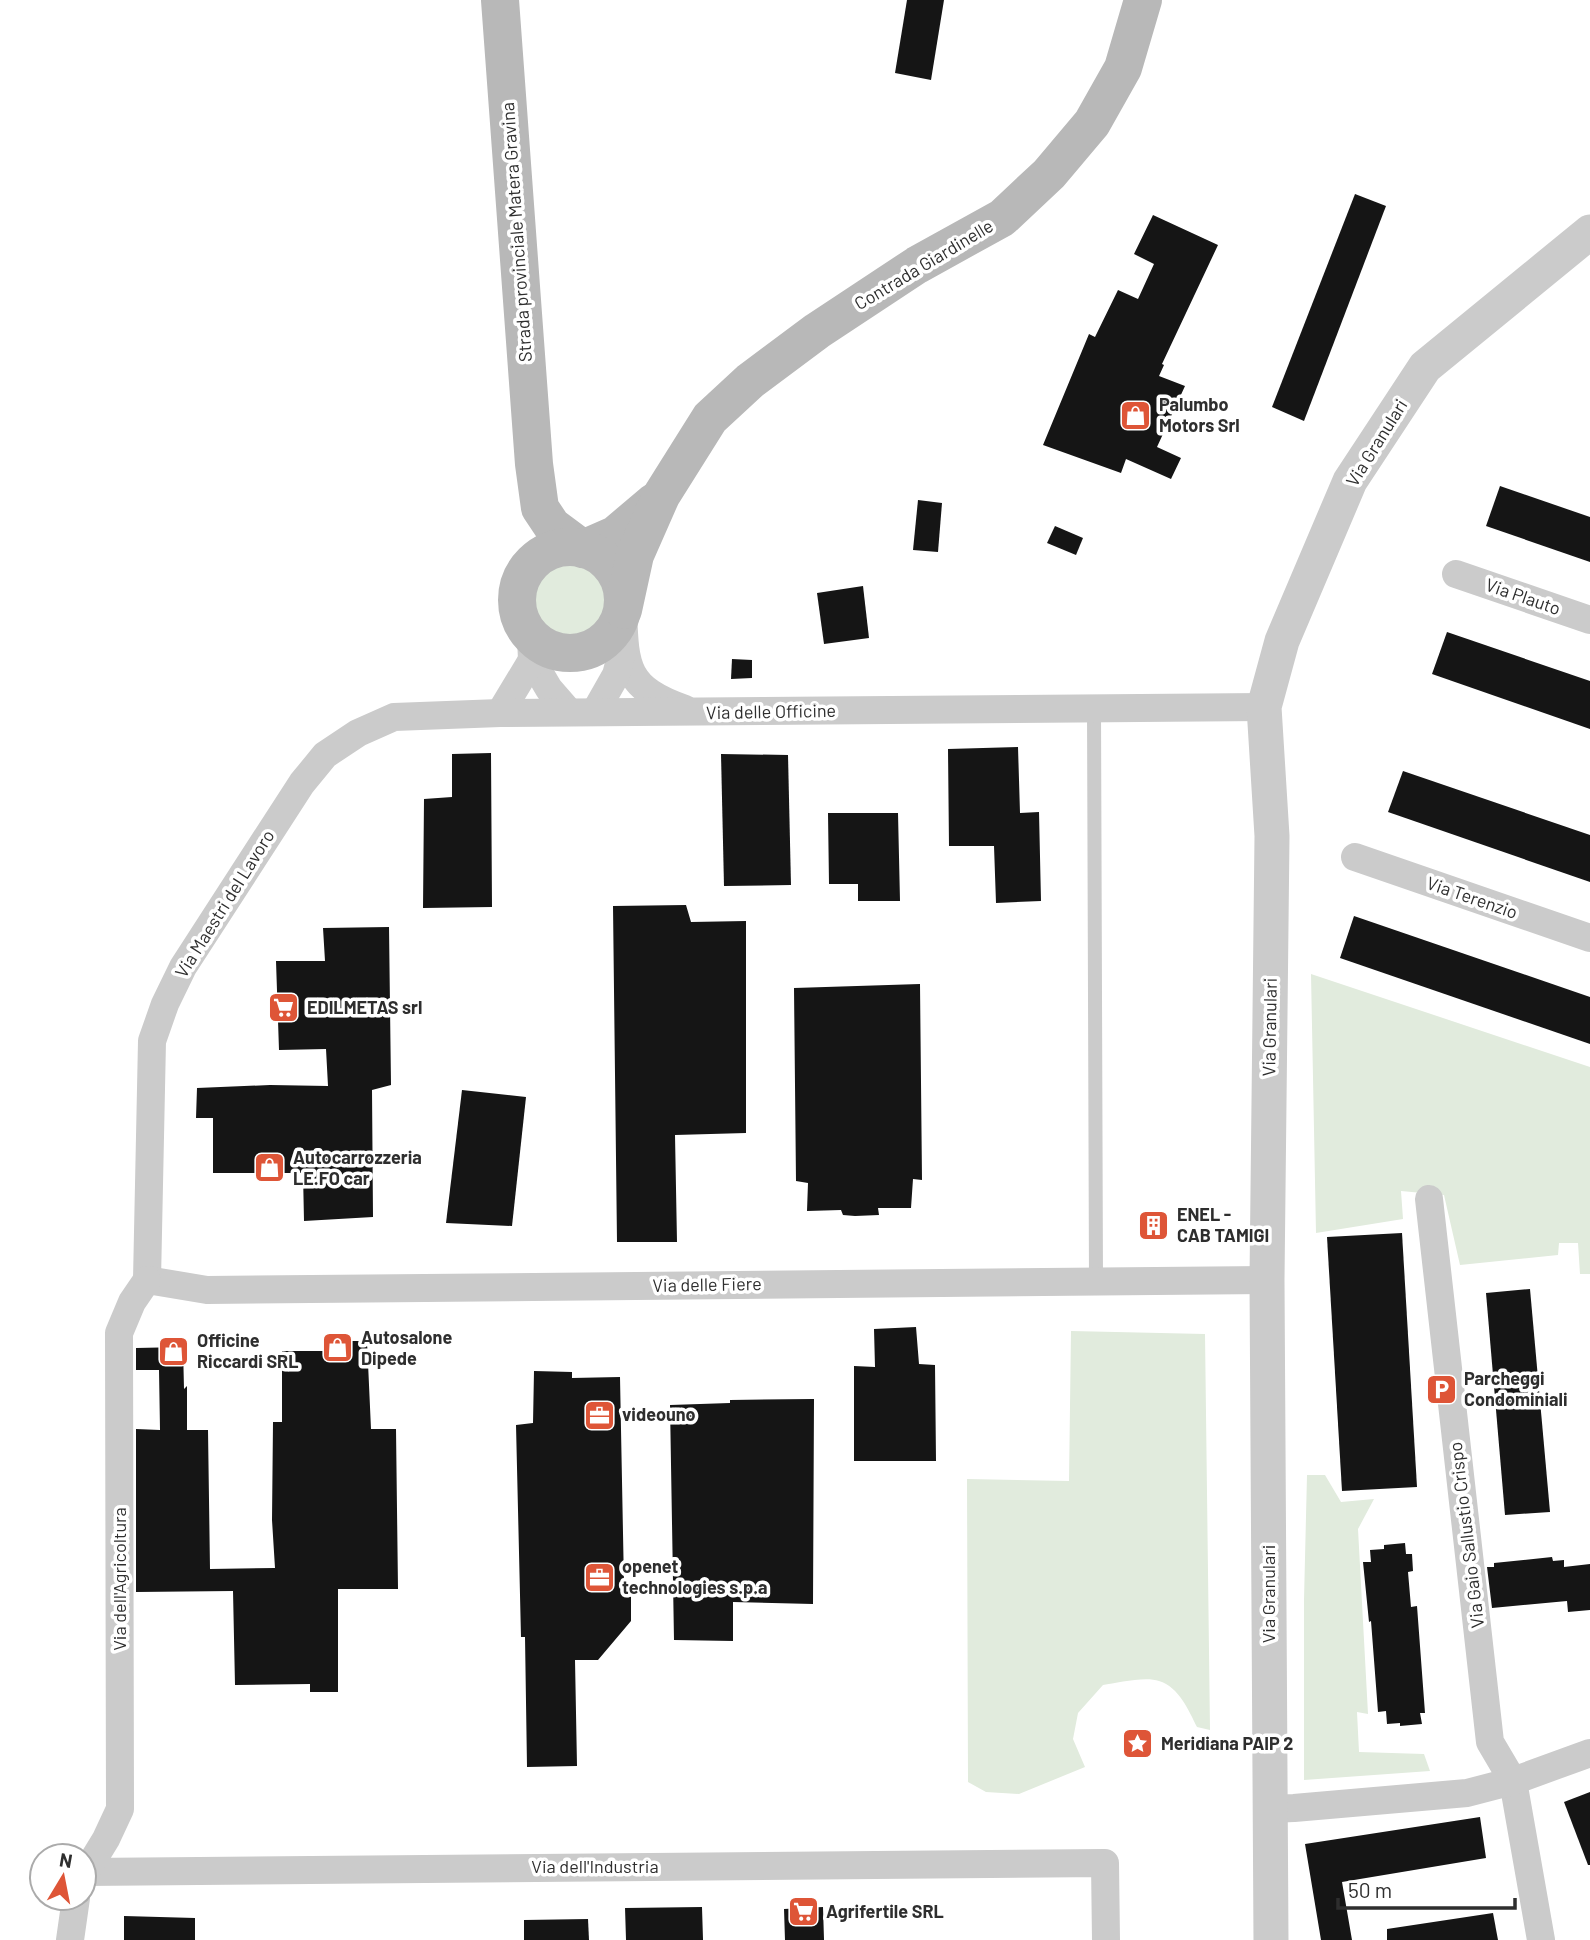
<svg xmlns="http://www.w3.org/2000/svg" width="1590" height="1940" font-family="Barlow,sans-serif">
<style>
.green{fill:#e1ebdd}
.building{fill:#151515}
.lines{fill:none;stroke-linecap:round;stroke-linejoin:round}
.service{stroke:#cbcbcb;stroke-width:14}
.minor{stroke:#cbcbcb;stroke-width:28}
.tertiary{stroke:#cbcbcb;stroke-width:35}
.secondary{stroke:#b8b8b8;stroke-width:38}
.labels{text-anchor:middle;stroke-width:7;stroke-linejoin:round;paint-order:stroke}
.street-label{font-size:18px;fill:#2e2e2e;stroke:#fff}
.poi-label{font-size:18px;font-weight:bold;fill:#2e2e2e;stroke:#fff;text-anchor:start}
</style>
<rect width="100%" height="100%" fill="#fff"/>
<g class="green">
<circle cx="570" cy="600" r="42"/>
<path d="M1311,974L1590,1067V1274H1580L1578,1243H1559L1558,1255L1460,1265L1444,1195L1401,1191L1403,1219L1316,1233Z"/>
<path d="M1071,1331L1205,1334L1210,1730L1197,1727C1189,1711 1179,1687 1159,1681C1145,1676 1117,1683 1103,1685L1078,1713L1073,1739L1085,1767L1019,1794L986,1792L968,1782L967,1479L1069,1481Z"/>
<path d="M1307,1475H1325L1341,1502L1374,1499L1358,1529L1368,1714L1357,1712L1359,1752L1424,1754L1430,1771L1304,1780V1600Z"/>
</g>
<g class="building">
<path d="M907,0H944L931,80L895,73Z"/>
<path d="M1355,194L1386,206L1304,421L1272,407Z"/>
<path d="M1153,215L1218,245L1162,364L1164,365L1159,376L1185,386L1157,447L1181,458L1171,479L1126,459L1121,473L1043,445L1089,334L1095,337L1118,290L1138,299L1154,264L1134,254Z"/>
<path d="M1500,486L1590,517V562L1486,526Z"/>
<path d="M918,500L942,503L938,552L913,550Z"/>
<path d="M1055,526L1083,538L1076,555L1047,543Z"/>
<path d="M863,586L869,638L824,644L817,593Z"/>
<path d="M1447,632L1590,681V729L1432,674Z"/>
<path d="M732,659L752,660V678L731,679Z"/>
<path d="M1018,747L1020,813L1039,812L1041,901L996,903L994,846H949L948,749Z"/>
<path d="M491,753L492,907L423,908L424,799L452,797V754Z"/>
<path d="M721,754L788,755L791,885L724,886Z"/>
<path d="M1403,771L1590,835V882L1388,812Z"/>
<path d="M828,813H898L900,901H858V884H829Z"/>
<path d="M686,905L691,922L746,921V1133L675,1135L677,1242H617L613,906Z"/>
<path d="M1354,916L1590,997V1044L1340,958Z"/>
<path d="M389,927L391,1085L372,1090L373,1217L304,1221L303,1173H213V1118H196L197,1088L270,1085L328,1086L326,1049L279,1050L276,961H325L323,928Z"/>
<path d="M920,984L922,1180L913,1179L911,1208H878L879,1215L855,1216L843,1215L841,1210L807,1211L808,1183L796,1181L794,988Z"/>
<path d="M462,1090L526,1097L512,1226L446,1223Z"/>
<path d="M1402,1233L1417,1487L1342,1491L1327,1237Z"/>
<path d="M1530,1289L1550,1512L1505,1515L1486,1293Z"/>
<path d="M916,1327L919,1364L935,1365L936,1461H854V1366L875,1367L874,1329Z"/>
<path d="M332,1341H367L371,1429H396L398,1589H338V1692H310V1684L235,1685L233,1591L136,1592V1429L160,1430L159,1370H136V1348L183,1347L184,1389L187,1386V1430H208L210,1569L275,1568L272,1520L273,1422H282V1351H332Z"/>
<path d="M534,1371L572,1372V1378L620,1377L624,1585L631,1584V1621L598,1660H575L577,1766L527,1767L525,1637H521L516,1425L533,1423Z"/>
<path d="M814,1399L813,1604L733,1602V1641L674,1640L670,1405L730,1403V1400Z"/>
<path d="M1405,1543L1406,1554H1412L1413,1571L1408,1572L1411,1607L1417,1606L1425,1713H1420L1422,1724L1400,1726V1723L1387,1724L1386,1711L1378,1712L1371,1621L1369,1622L1363,1562H1371L1370,1550L1384,1549V1545Z"/>
<path d="M1552,1557L1553,1561L1564,1560V1567L1590,1564V1610L1568,1612L1567,1601L1492,1608L1487,1567H1494V1563Z"/>
<path d="M1590,1792V1865H1588L1564,1802Z"/>
<path d="M1480,1817L1486,1858L1342,1882L1352,1940H1321L1305,1844Z"/>
<path d="M702,1907L703,1940H626L625,1908Z"/>
<path d="M823,1907L824,1940H785L784,1909Z"/>
<path d="M1493,1913L1498,1940H1387V1929Z"/>
<path d="M124,1916L195,1918V1940H124Z"/>
<path d="M588,1919L589,1940H524V1920Z"/>
</g>
<g class="lines">
<path class="service" d="M1094,709L1096,1281"/>
<g class="minor">
<path d="M1456,574L1590,620"/>
<path d="M623,610C625,667 625,688 685,709"/>
<path d="M531,637L532,660L549,689L569,712"/>
<path d="M595,712L616,675L624,645"/>
<path d="M500,713L532,660"/>
<path d="M1355,857L1590,938"/>
<path d="M1429,1199L1490,1742L1513,1781L1541,1940"/>
<path d="M147,1280L152,1041L165,1004L183,967L302,783L325,755L358,733L394,717L500,713L1264,707"/>
<path d="M147,1280L207,1290L1267,1280"/>
<path d="M1270,1809L1294,1808L1467,1793L1513,1781L1590,1753"/>
<path d="M85,1872L1105,1863L1106,1940"/>
<path d="M84,1875L106,1839L120,1809L119,1333L132,1302L147,1280"/>
<path d="M70,1940L76,1898"/>
</g>
<path class="tertiary" d="M1271,1940L1267,1280L1272,836L1264,707L1282,641L1350,481L1425,367L1590,232"/>
<g class="secondary">
<path d="M500,0L534,464L540,508L552,526L583,549L615,535L654,502"/>
<circle cx="570" cy="600" r="53"/>
<path d="M623,610L635,555L661,496L710,418L750,381L817,331L917,265L1002,218L1049,174L1092,123L1123,68L1143,0"/>
</g>
</g>
<defs>
<symbol id="shop-square" viewBox="-11 -11 22 22"><rect x="-9" y="-9" width="18" height="18" rx="4" fill="#de5537" stroke="#fff"/><path d="M-5-2.5h2.3a2.7 3.5 0 0 1 5.4 0H5L5.5 6h-11ZM-1.5-2.5h3a1.5 2.3 0 0 0-3 0Z" fill="#fff"/></symbol>
<symbol id="supermarket-square" viewBox="-11 -11 22 22"><rect x="-9" y="-9" width="18" height="18" rx="4" fill="#de5537" stroke="#fff"/><path d="M-6-5.5h2.5l.6 2H6L4.5 2H-2.5L-4.4-4H-6ZM-1.5 3.2a1.3 1.3 0 1 0 .1 0ZM3 3.2a1.3 1.3 0 1 0 .1 0Z" fill="#fff"/></symbol>
<symbol id="building-square" viewBox="-11 -11 22 22"><rect x="-9" y="-9" width="18" height="18" rx="4" fill="#de5537" stroke="#fff"/><path d="M-4-6H4V6H1V3H-1V6H-4ZM-2.5-4.3h1.7v1.8h-1.7ZM.8-4.3h1.7v1.8H.8ZM-2.5-1h1.7V.8h-1.7ZM.8-1h1.7V.8H.8Z" fill="#fff"/></symbol>
<symbol id="parking-square" viewBox="-11 -11 22 22"><rect x="-9" y="-9" width="18" height="18" rx="4" fill="#de5537" stroke="#fff"/><path d="M-3.5-5.5H1a3.5 3.5 0 0 1 0 7H-1V5.5H-3.5ZM-1-3.4V-.6H.8a1.4 1.4 0 0 0 0-2.8Z" fill="#fff"/></symbol>
<symbol id="office-square" viewBox="-11 -11 22 22"><rect x="-9" y="-9" width="18" height="18" rx="4" fill="#de5537" stroke="#fff"/><path d="M-6-3h4V-5.5h4V-3h4V5H-6ZM-1-4.5V-3h2v-1.5ZM-6 0V1H6V0Z" fill="#fff"/></symbol>
<symbol id="sight-square" viewBox="-11 -11 22 22"><rect x="-9" y="-9" width="18" height="18" rx="4" fill="#de5537" stroke="#fff"/><path d="M0-6L1.8-2.2L6-1.7L2.9 1.2L3.7 5.4L0 3.3L-3.7 5.4L-2.9 1.2L-6-1.7L-1.8-2.2Z" fill="#fff"/></symbol>
</defs>
<g fill-rule="evenodd">
<use href="#shop-square" x="1118" y="398" width="35" height="35"/>
<use href="#supermarket-square" x="266" y="990" width="35" height="35"/>
<use href="#shop-square" x="252" y="1150" width="35" height="35"/>
<use href="#building-square" x="1136" y="1208" width="35" height="35"/>
<use href="#shop-square" x="320" y="1330" width="35" height="35"/>
<use href="#shop-square" x="156" y="1334" width="35" height="35"/>
<use href="#parking-square" x="1424" y="1372" width="35" height="35"/>
<use href="#office-square" x="582" y="1398" width="35" height="35"/>
<use href="#office-square" x="582" y="1560" width="35" height="35"/>
<use href="#sight-square" x="1120" y="1726" width="35" height="35"/>
<use href="#supermarket-square" x="786" y="1894" width="35" height="35"/>
</g>
<g class="labels">
<g class="street-label">
<text transform="translate(517 232) rotate(-94)" y="6">Strada provinciale Matera Gravina</text>
<text transform="translate(924 265) rotate(-31)" y="6">Contrada Giardinelle</text>
<text transform="translate(1377 443) rotate(-58)" y="6">Via Granulari</text>
<text transform="translate(1523 597) rotate(19)" y="6">Via Plauto</text>
<text transform="translate(771 712) rotate(-1)" y="6">Via delle Officine</text>
<text transform="translate(1472 898) rotate(19)" y="6">Via Terenzio</text>
<text transform="translate(225 904) rotate(-58)" y="6">Via Maestri del Lavoro</text>
<text transform="translate(1270 1027) rotate(-89)" y="6">Via Granulari</text>
<text transform="translate(707 1285) rotate(-1)" y="6">Via delle Fiere</text>
<text transform="translate(1467 1535) rotate(-97)" y="6">Via Gaio Sallustio Crispo</text>
<text transform="translate(120 1579) rotate(-90)" y="6">Via dell'Agricoltura</text>
<text transform="translate(1269 1594) rotate(-90)" y="6">Via Granulari</text>
<text x="595" y="1873">Via dell'Industria</text>
</g>
<g class="poi-label">
<text x="1159" y="411">Palumbo<tspan x="1159" dy="21">Motors Srl</tspan></text>
<text x="307" y="1014">EDILMETAS srl</text>
<text x="293" y="1164">Autocarrozzeria<tspan x="293" dy="21">LE.FO car</tspan></text>
<text x="1177" y="1221">ENEL -<tspan x="1177" dy="21">CAB TAMIGI</tspan></text>
<text x="361" y="1344">Autosalone<tspan x="361" dy="21">Dipede</tspan></text>
<text x="197" y="1347">Officine<tspan x="197" dy="21">Riccardi SRL</tspan></text>
<text x="1464" y="1385">Parcheggi<tspan x="1464" dy="21">Condominiali</tspan></text>
<text x="622" y="1421">videouno</text>
<text x="622" y="1573">openet<tspan x="622" dy="21">technologies s.p.a</tspan></text>
<text x="1161" y="1750">Meridiana PAIP 2</text>
<text x="826" y="1918">Agrifertile SRL</text>
</g>
</g>
<g transform="translate(63 1877) rotate(10)"><circle r="33" fill="#ffffff" stroke="#ababab" stroke-width="2"/>
<path d="M0-5L12 26L0 18L-12 26Z" fill="#de5537"/>
<text y="-10" font-size="19" font-weight="bold" text-anchor="middle" fill="#2e2e2e">N</text>
</g>
<path d="M1338 1898v10h177v-10" fill="none" stroke="#2e2e2e" stroke-width="3.5"/>
<text x="1348" y="1898" font-size="21" fill="#2e2e2e" stroke="#ffffff" stroke-width="5" paint-order="stroke">50 m</text>
</svg>
